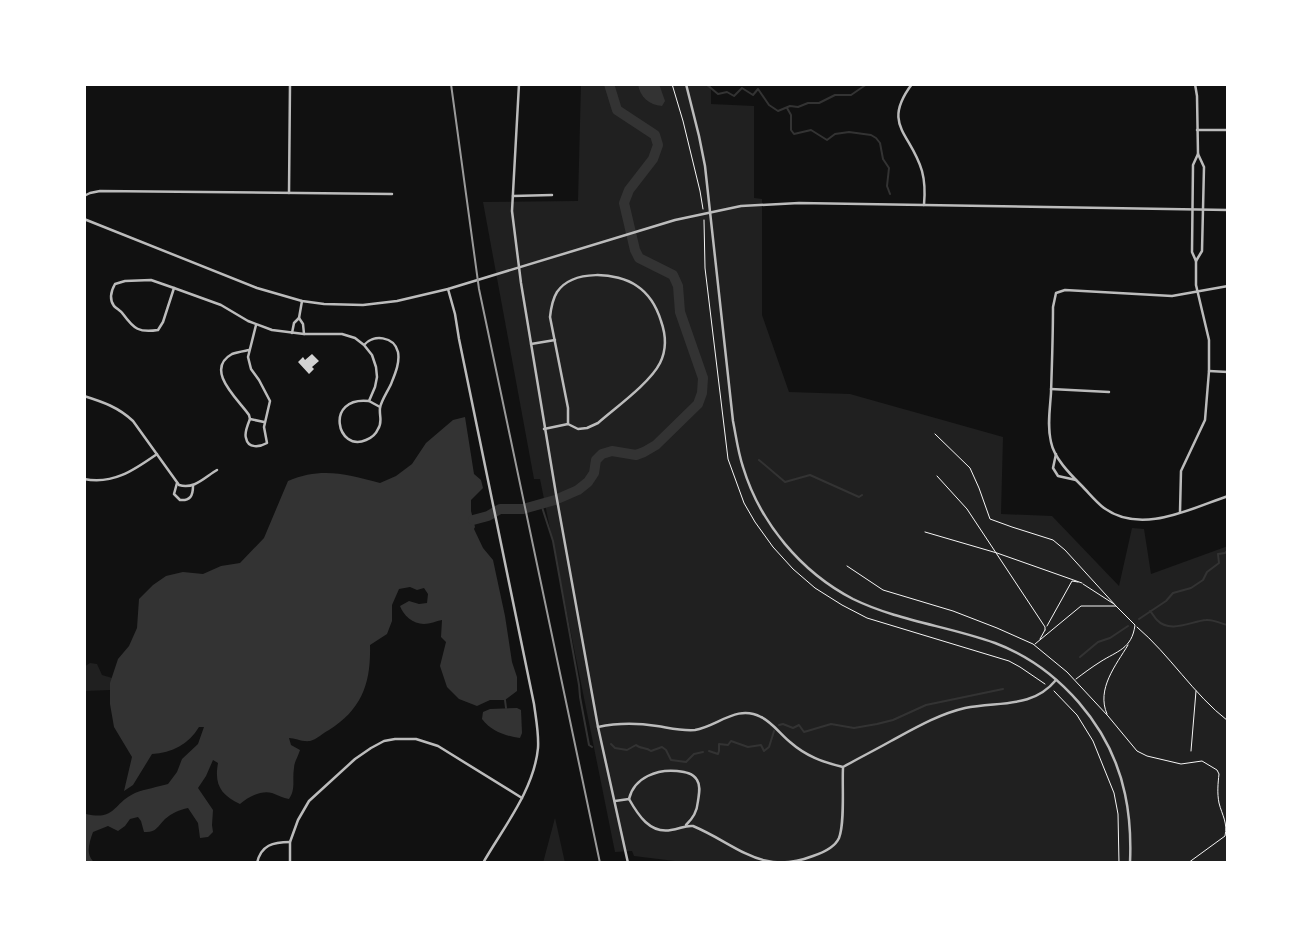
<svg xmlns="http://www.w3.org/2000/svg" width="1312" height="947" font-family="Jost,sans-serif">
<style>
.green{fill:#202020}
.water{fill:#333}
.lines{fill:none;stroke-linecap:round;stroke-linejoin:round}
.stream{stroke:#333;stroke-width:2}
.river{stroke:#333;stroke-width:10}
.building{fill:#d3d3d3}
.path{stroke:#f5f5f5;stroke-width:1}
.minor{stroke:#bcbcbc;stroke-width:2.5}
.tertiary{stroke:#bcbcbc;stroke-width:2.5}
.rail{stroke:#9a9a9a;stroke-width:2}
</style>
<rect width="100%" height="100%" fill="#111"/>
<g class="green">
<path d="M581,84H711V104L754,106V198L762,199V315L789,392L850,394L1003,437L1001,514L1052,516L1119,586L1132,528L1144,529L1151,574L1228,546V863H691L634,856L632,851L615,852L540,479H534L483,202L578,201Z"/>
<path d="M90,663L97,664L102,675L112,678L110,690L84,691V667Z"/>
<path d="M555,818L565,863H543Z"/>
</g>
<g class="water">
<path d="M638,84H659L665,101L662,106C649,105 640,97 638,84Z"/>
<path d="M465,417L474,474L481,480L483,488L471,500V511L475,527L474,529L483,548L493,560L505,616L512,662L517,677V691L505,700H490L477,706L459,699L447,687L440,666L446,642L441,637L442,620C436,621 430,624 424,624C413,624 403,615 400,606L409,601L419,604L427,603L428,594L424,588L417,590L410,587L399,589L392,605V621L387,634L370,645C371,683 362,709 329,730C323,733 316,740 310,741C302,742 295,738 289,738L291,745L300,750C298,757 294,762 294,768C292,780 296,789 289,799C283,798 278,795 272,793C261,790 248,797 240,804C221,795 214,785 218,763L213,760L206,776L198,788L213,810L212,825L213,832L208,837L200,838L198,823L188,808C179,810 172,813 165,819C157,827 156,833 144,832L141,821L138,817L130,819L125,826L118,831L108,826L93,832C89,843 85,855 95,863H84V815L86,814C116,821 113,803 135,793C145,789 158,787 168,784L177,772L182,759L198,744L204,727H199C189,744 172,753 152,754L133,785L124,791L132,757L114,727L110,704V683L118,659L129,646L137,628L139,599L153,585L166,576L183,572L203,574L221,566L240,563L264,538L288,481C321,467 346,474 380,483L396,476L412,464L426,443L453,420Z"/>
<path d="M517,708L521,710L522,733L520,738C505,736 491,731 482,719L483,712L490,709Z"/>
</g>
<g class="lines">
<g class="stream">
<path d="M706,84L718,94L727,92L734,96L742,88L753,95L758,89L769,105L778,111L790,106L798,107L808,103H819L835,95H851L867,84"/>
<path d="M787,108L791,115V130L794,134L811,130L827,140L835,134L849,132L871,135L876,138L880,143L883,159L889,168L887,186L890,194"/>
<path d="M759,460L785,482L810,475L859,497L862,495"/>
<path d="M541,504L553,541L579,685L580,697L589,745L592,747"/>
<path d="M1150,611C1153,614 1154,617 1157,620C1170,634 1192,621 1206,620C1214,619 1220,624 1228,625"/>
<path d="M1139,619L1166,601L1173,593L1191,588L1203,580L1207,572L1219,563L1218,554L1225,553L1228,550"/>
<path d="M1080,657L1098,642L1110,638L1128,626"/>
<path d="M505,700L506,708"/>
<path d="M779,725L783,724L793,728L799,725L804,732L831,724L854,728L877,724L893,720L926,705L1003,689"/>
<path d="M611,744L615,748L627,750L636,745C640,749 646,747 651,751L662,747L666,750L671,760L686,762L694,754L703,752"/>
<path d="M709,751L718,754L719,751V744L728,745L731,741L748,747L761,745L764,751L769,747L774,731"/>
</g>
<path class="river" d="M473,520L488,516L500,509H523L555,500L578,490L588,482L594,473L596,460L602,454L612,451L636,455L644,452L656,445L698,404L702,393L703,378L680,312L678,286L673,275L639,258L635,250L624,203L629,190L653,159L658,145L655,135L617,110L609,84"/>
</g>
<path class="building" d="M312,354L319,361L312,367L314,369L309,374L298,362L303,357L305,360Z"/>
<g class="lines">
<g class="path">
<path d="M672,84L683,121L700,191L703,209"/>
<path d="M704,220L705,268L728,459L744,503L755,522L773,547L793,569L815,588L842,605L867,618L1009,661L1020,667L1045,684"/>
<path d="M935,434L970,468L979,488L990,519L1012,527L1053,540L1065,550L1116,606"/>
<path d="M937,476L967,509L1045,627V630"/>
<path d="M925,532L997,553L1082,583"/>
<path d="M847,566L883,590L953,611L997,628L1033,644L1067,672L1108,716L1137,751L1147,756L1181,764L1202,761L1217,770L1219,774C1218,783 1217,793 1219,803C1222,815 1228,823 1225,836L1188,863"/>
<path d="M1083,584L1114,604"/>
<path d="M1047,626L1072,581L1078,582"/>
<path d="M1137,627C1170,655 1193,694 1228,721"/>
<path d="M1040,639L1045,630"/>
<path d="M1035,644L1081,606H1116L1135,625C1132,649 1117,651 1100,662C1092,667 1084,673 1076,679"/>
<path d="M1054,691L1077,715L1093,741L1114,793L1118,814L1119,863"/>
<path d="M1107,714C1096,689 1116,665 1128,645"/>
<path d="M1191,751L1196,691"/>
</g>
<g class="minor">
<path d="M912,84C881,125 911,133 922,171C925,182 925,194 924,205"/>
<path d="M1195,84L1197,96L1198,154L1204,167L1202,251L1196,261"/>
<path d="M1197,130H1228"/>
<path d="M289,193L290,84"/>
<path d="M84,196L90,193L100,191L392,194"/>
<path d="M513,196L552,195"/>
<path d="M151,280L174,288L163,322L158,330C139,333 134,329 123,314C121,311 117,309 114,306C109,299 111,291 115,284L125,281Z"/>
<path d="M1228,286L1172,296L1065,290L1056,293L1053,307C1053,335 1052,364 1051,393C1050,409 1047,426 1051,442C1054,458 1070,474 1081,485C1089,493 1096,502 1104,508C1141,535 1190,509 1228,496"/>
<path d="M174,288L221,305L248,321L272,330L304,334H342L355,338L364,345L372,355L376,367L377,377L375,387L369,401C324,396 337,453 366,440C371,438 376,434 378,429C383,422 379,416 380,408C381,401 388,391 391,384C395,374 400,363 398,352C394,336 373,334 364,345"/>
<path d="M448,289L455,314L459,339L534,704C536,719 539,734 538,748C534,790 503,828 483,863"/>
<path d="M299,318L302,301"/>
<path d="M292,333L294,323L299,318L303,324L304,334"/>
<path d="M531,344L555,340"/>
<path d="M249,350C244,351 237,352 232,354C203,370 240,401 249,415L250,419C248,424 244,433 246,438C248,449 260,447 267,443L264,427L270,401L259,380L251,369L248,357L256,325"/>
<path d="M1209,371L1228,372"/>
<path d="M1051,389L1109,392"/>
<path d="M84,396C103,402 118,407 133,421L179,485C194,490 205,477 217,470"/>
<path d="M369,401L380,407"/>
<path d="M250,419L264,422"/>
<path d="M544,429L568,424L578,429L587,428L598,423C615,408 650,383 660,363C667,349 666,335 661,321C657,308 649,294 637,286C617,272 573,269 557,292C552,300 551,308 550,317L568,408V424"/>
<path d="M1056,454L1053,468L1058,476L1076,480"/>
<path d="M84,479C113,485 134,470 157,454"/>
<path d="M177,483L174,494L180,500C190,501 193,496 193,486"/>
<path d="M1180,512L1181,471L1205,420L1209,371V340L1196,285V261L1192,252L1193,165L1198,154"/>
<path d="M598,727C617,723 637,723 657,726C670,728 681,731 695,730C718,726 737,704 761,717C772,722 780,734 790,742C806,756 822,762 843,767C859,758 875,750 891,741C915,728 939,714 965,708C999,701 1032,709 1056,680"/>
<path d="M629,799C638,815 650,834 671,830C680,829 685,825 693,826C738,845 761,876 813,856C822,853 835,847 839,838C845,823 842,785 843,768"/>
<path d="M629,799C634,777 658,769 677,771C685,772 693,773 697,780C701,786 699,794 698,801C697,812 693,818 686,825"/>
<path d="M615,801L629,799"/>
<path d="M257,863C261,845 273,842 290,842"/>
<path d="M290,863V842L298,820L309,801L355,759L371,748L384,741L395,739H416L438,746L522,798"/>
</g>
<g class="tertiary">
<path d="M519,84L512,211L521,283L556,494L598,727L628,863"/>
<path d="M686,84L699,136L705,166L733,421C736,436 738,452 743,467C760,523 801,572 853,599C898,621 948,626 995,643C1059,667 1111,727 1125,794C1130,817 1131,840 1130,863"/>
<path d="M84,219L257,288L302,301L324,304L363,305L397,301L448,289L675,220L741,206L799,203L1228,210"/>
</g>
<path class="rail" d="M451,84L479,289L600,863"/>
</g>
<rect width="1312" height="947" fill="none" stroke="#ffffff" stroke-width="172"/>
</svg>
